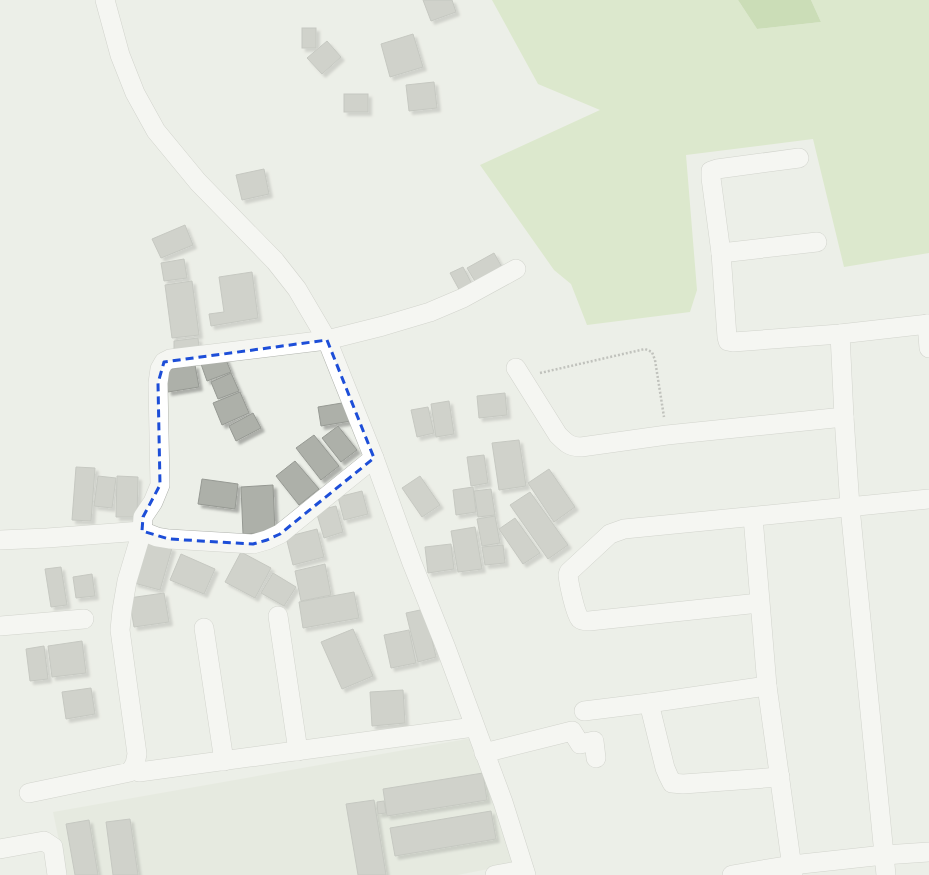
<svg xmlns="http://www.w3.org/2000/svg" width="929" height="875" font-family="Georgia,serif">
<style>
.built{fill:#dee5d8}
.green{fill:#c7e1ad}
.forest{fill:#a3c87c}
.building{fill:#adb0a9;stroke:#969993;filter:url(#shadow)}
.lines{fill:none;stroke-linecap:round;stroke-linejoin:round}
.street-casing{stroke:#b1b4ae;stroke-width:20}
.path{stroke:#8b8d89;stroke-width:2.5;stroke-dasharray:2 2;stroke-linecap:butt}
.street{stroke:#fff;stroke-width:19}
.marked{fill:none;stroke:#1d4ed8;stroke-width:3;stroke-dasharray:8 5;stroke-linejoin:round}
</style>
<defs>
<filter id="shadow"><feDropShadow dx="3.5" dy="3.5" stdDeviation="1" flood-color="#0004"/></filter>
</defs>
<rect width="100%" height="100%" fill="#ecefe8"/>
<path class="built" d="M478,737L519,863L458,875H66L53,812Z"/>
<path class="green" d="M492,0H738L757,29L821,22L811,0H929V253L844,267L813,139L686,155L697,290L690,312L587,325L571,284L554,270L480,165L600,110L538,84Z"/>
<path class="forest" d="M738,0H811L821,22L757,29Z"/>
<g class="building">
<path d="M423,0H452L456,12L431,21Z"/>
<rect x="302" y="28" width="14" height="20"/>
<path d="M413,34L423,67L390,77L381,44Z"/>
<path d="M327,41L341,57L322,74L307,58Z"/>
<path d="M434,82L437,108L409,111L406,85Z"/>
<rect x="344" y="94" width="24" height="18"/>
<path d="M264,169L269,194L242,200L236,175Z"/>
<path d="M185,225L193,245L161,258L152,239Z"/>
<path d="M494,253L503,269L476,283L467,268Z"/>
<path d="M184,259L187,278L164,281L161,263Z"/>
<path d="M463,267L473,286L461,293L450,273Z"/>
<path d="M252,272L258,318L211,326L209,314L224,312L219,277Z"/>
<path d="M192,281L199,335L172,338L165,285Z"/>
<path d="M198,338L199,347L174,349V341Z"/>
<path d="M224,355L231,372L207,381L201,364Z"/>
<path d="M195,365L199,387L168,392L165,370Z"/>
<path d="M231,373L239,391L218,399L211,382Z"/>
<path d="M240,392L249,413L222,425L213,403Z"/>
<path d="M505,393L507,415L479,418L477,396Z"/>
<path d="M449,401L454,434L436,437L431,404Z"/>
<path d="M348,402L351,421L321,426L318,407Z"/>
<path d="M428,407L434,433L417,437L411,410Z"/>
<path d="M253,413L261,428L236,441L229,426Z"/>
<path d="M338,426L357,450L341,462L322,438Z"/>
<path d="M314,435L339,466L321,480L296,448Z"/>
<path d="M519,440L526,486L499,490L492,443Z"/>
<path d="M484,455L488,483L471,486L467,457Z"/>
<path d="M295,461L319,489L299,505L276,476Z"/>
<path d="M76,467L95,468L91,521L72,520Z"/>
<path d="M549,469L575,507L554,522L528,483Z"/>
<path d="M98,476L116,478L112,508L94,506Z"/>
<path d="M117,476L138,477L137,517H116Z"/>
<path d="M420,476L440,505L422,517L402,488Z"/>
<path d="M202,479L238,484L235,509L198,504Z"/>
<path d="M273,485L275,532L243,534L241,487Z"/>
<path d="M473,487L476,512L456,515L453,490Z"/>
<path d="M491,489L495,515L478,517L474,491Z"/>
<path d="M362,491L368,514L344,520L338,497Z"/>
<path d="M530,492L568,545L548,559L510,505Z"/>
<path d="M336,506L343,532L324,538L316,511Z"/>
<path d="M495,516L500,543L482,546L477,519Z"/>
<path d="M515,518L540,553L523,564L499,529Z"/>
<path d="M475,527L482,569L458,572L451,531Z"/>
<path d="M317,529L324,557L293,565L286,537Z"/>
<path d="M146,540L172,548L160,590L134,583Z"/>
<path d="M451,544L454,569L428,573L425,547Z"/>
<path d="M503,545L505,563L485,565L482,547Z"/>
<path d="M241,552L271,568L255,598L225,582Z"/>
<path d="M181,554L215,569L204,594L170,580Z"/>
<path d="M325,564L331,595L301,601L295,571Z"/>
<path d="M61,567L67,605L51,607L45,569Z"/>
<path d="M273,573L296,587L284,606L261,593Z"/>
<path d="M92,574L95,596L76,598L73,577Z"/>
<path d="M354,592L359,618L303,628L299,602Z"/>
<path d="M164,593L169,622L134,627L129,598Z"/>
<path d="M425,609L436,657L418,662L406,613Z"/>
<path d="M353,629L373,676L342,689L321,642Z"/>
<path d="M409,630L416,663L391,668L384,635Z"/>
<path d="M82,641L86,673L52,677L48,646Z"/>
<path d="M44,646L48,679L30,681L26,649Z"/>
<path d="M91,688L95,714L66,719L62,692Z"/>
<path d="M403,690L405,723L372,726L370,692Z"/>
<path d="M483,773L487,800L387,816L383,789Z"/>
<path d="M374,800L386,875H358L346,804Z"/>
<path d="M384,801L386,813L378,814L377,802Z"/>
<path d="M491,811L496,839L395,856L390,828Z"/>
<path d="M130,819L138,875H113L106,822Z"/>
<path d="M89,820L98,875H75L66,824Z"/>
</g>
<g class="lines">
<defs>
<g id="street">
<path d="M105,0L120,55L135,93L156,131L198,182L275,261L297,289L327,340L374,458L412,563L446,648L503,802L526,875"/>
<path d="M799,158L717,169L711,171V178L721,253L727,337L728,341L733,342L840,334L929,324"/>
<path d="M721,253L817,242"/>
<path d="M927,324L929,348"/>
<path d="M840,334L844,417L850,507L886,875"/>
<path d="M516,368L558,435C566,443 570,447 581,447L667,435L844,417"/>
<path d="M753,517L767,686L793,875"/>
<path d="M0,540L47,538L142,531L157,537L169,539L253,544L267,540L280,534L374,458"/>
<path d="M759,603L589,621C586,621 582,621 580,619C575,613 569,584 568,575L569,572L610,534L624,529L929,499"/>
<path d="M278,616L298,751"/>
<path d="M0,626L84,619"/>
<path d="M204,628L224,761"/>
<path d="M649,703L665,768L668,775L672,783L683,784L780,777"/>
<path d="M584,711L649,703L767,686"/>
<path d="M484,753L572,731L580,744L594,741L596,758"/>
<path d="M139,772L474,727"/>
<path d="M29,793L130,772L135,764L137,754L120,630L122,610L127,581L142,531L143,517L153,502L160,485L158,383L160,369L164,362L170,359L327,340L383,326L430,312L463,298L516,269"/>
<path d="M0,849L44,841L53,847L57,875"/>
<path d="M495,875L524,870"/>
<path d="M732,875L792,865L884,855L929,852"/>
</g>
</defs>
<use href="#street" class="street-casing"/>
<path class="path" d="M540,373L645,349L652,352L655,360L664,417"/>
<use href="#street" class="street"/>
</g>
<path d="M0 0H929V875H0ZM327,340L374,458L280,534L267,540L253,544L169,539L142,531L143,517L160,485L158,383L164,362Z" fill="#ecefe8" fill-opacity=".55" fill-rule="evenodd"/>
<path class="marked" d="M327,340L374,458L280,534L267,540L253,544L169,539L142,531L143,517L160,485L158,383L164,362Z"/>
</svg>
